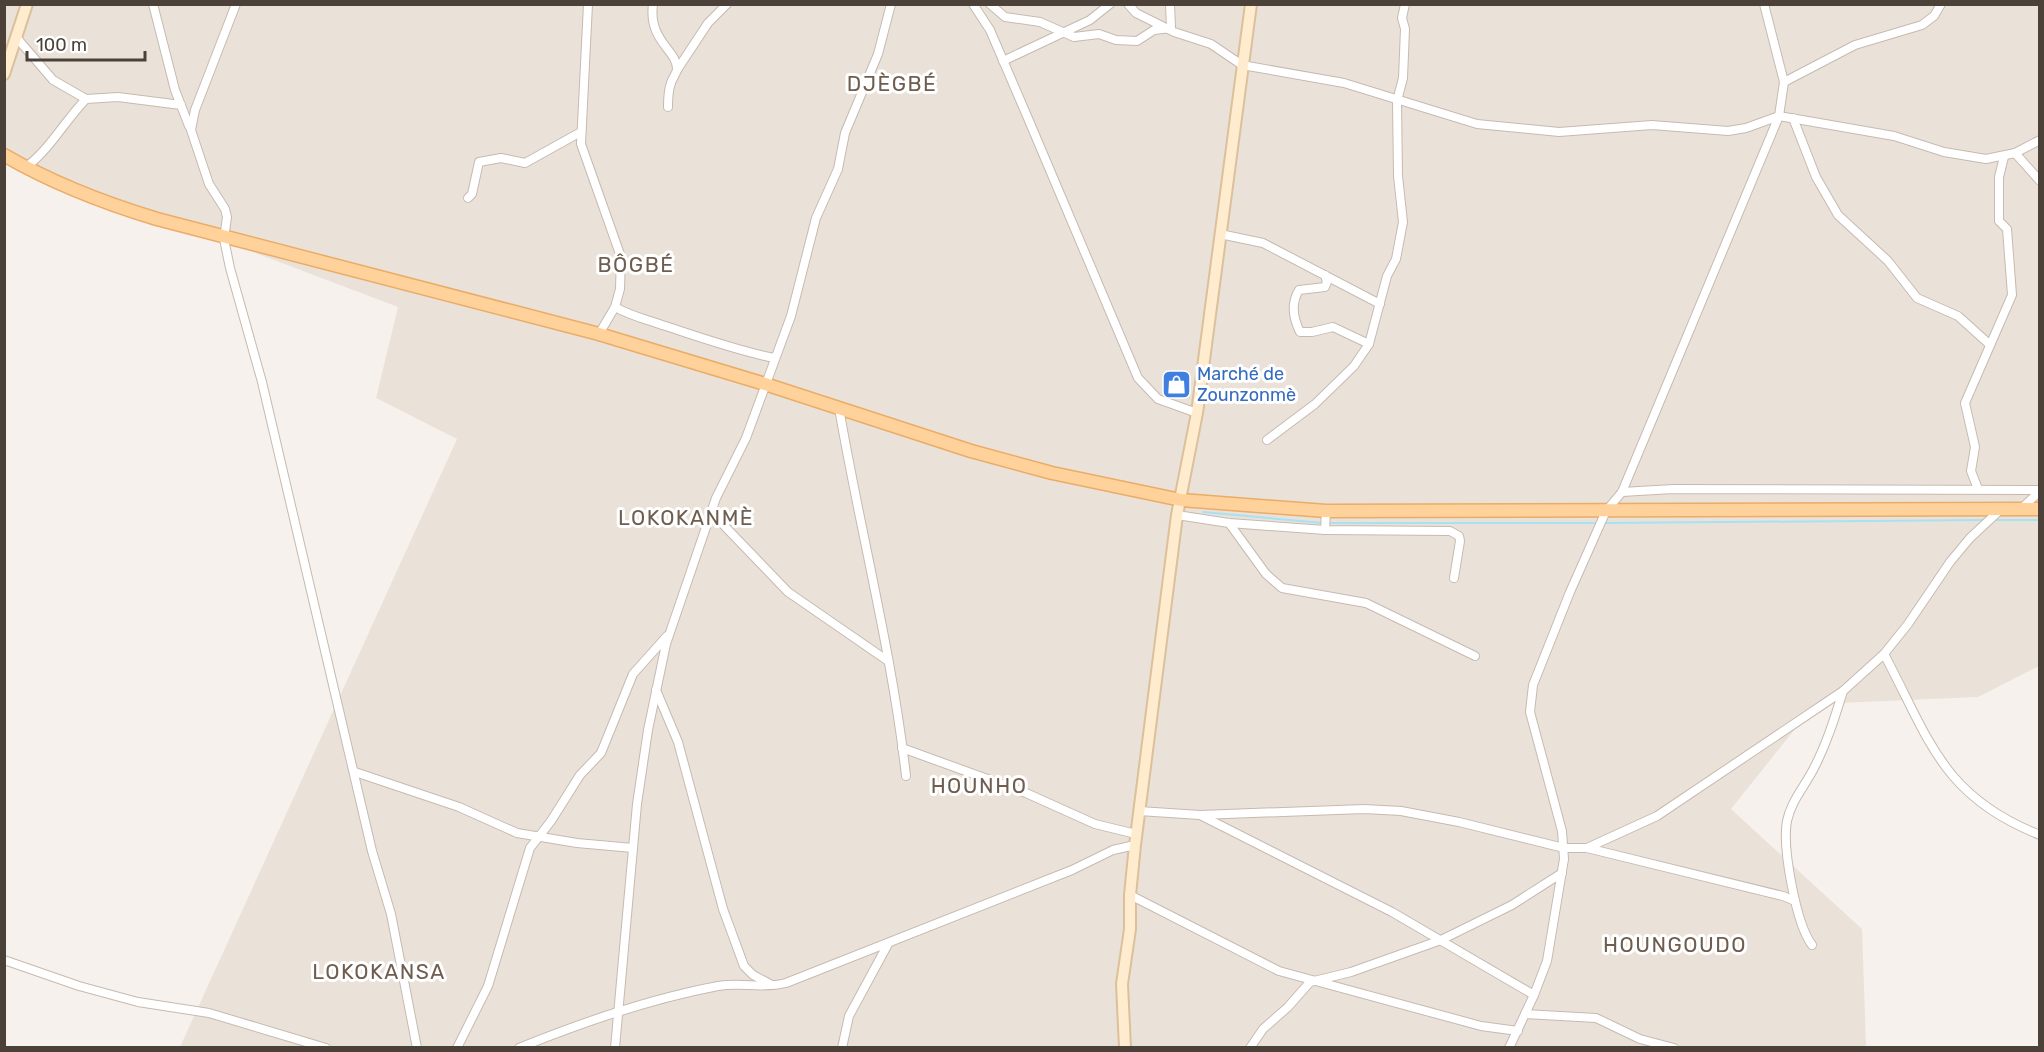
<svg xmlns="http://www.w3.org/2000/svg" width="2044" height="1052" font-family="Rubik,sans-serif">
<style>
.residential{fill:#eae2d9}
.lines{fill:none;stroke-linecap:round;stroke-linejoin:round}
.stream{stroke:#a7e1f4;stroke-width:2}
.street-casing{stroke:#c6bab0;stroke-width:10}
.secondary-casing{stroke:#dbc09c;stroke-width:14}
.primary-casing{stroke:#eaac66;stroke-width:15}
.street{stroke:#fff;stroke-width:8}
.secondary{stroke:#ffebcd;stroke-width:10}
.primary{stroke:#ffd29c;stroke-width:12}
.labels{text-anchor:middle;stroke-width:6;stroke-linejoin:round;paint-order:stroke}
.shop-label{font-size:18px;fill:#366cbe;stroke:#fff;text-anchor:start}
.quarter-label{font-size:21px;letter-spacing:1.5px;fill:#6f5d4f;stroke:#fff}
</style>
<rect width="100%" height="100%" fill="#f6f1ec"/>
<path class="residential" d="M4,5H2039V666L1978,697L1815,704L1731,809L1862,929L1866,1045L1863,1047H180L457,439L376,398L398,307L5,158Z"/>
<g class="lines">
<g class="stream">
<path d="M1203,512L1323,523"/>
<path d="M1992,520H2040"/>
<path d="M1329,523H1599"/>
<path d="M1605,523L1986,520"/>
</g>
<defs>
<g id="street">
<path d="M153,4L175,90L189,126"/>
<path d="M236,4L195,110L191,130L209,184L225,209L227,217L224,239L230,268L262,382L372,851L391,914L417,1048"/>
<path d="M588,4L581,144L621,257L620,289L615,307L599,334"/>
<path d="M653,4C648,42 678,50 677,70C676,74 672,79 671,83C668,91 668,99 668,107"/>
<path d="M973,4L990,30L1027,116L1138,378L1158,399L1197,413"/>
<path d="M990,4L1005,17L1040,22L1074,37L1099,34L1116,40L1137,41L1154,30L1171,28L1170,4"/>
<path d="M1128,4L1136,13L1174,32L1211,44L1242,65L1344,83L1477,124L1559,132L1652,125L1728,131L1746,128L1779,116L1894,136L1944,152L1986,159L2015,153L2040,140"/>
<path d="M16,37L53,80L86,99"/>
<path d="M1003,61L1090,20L1110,4"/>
<path d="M677,70L708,23L727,4"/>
<path d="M1784,82L1855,45L1922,25L1934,16L1941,4"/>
<path d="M1793,118L1816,177L1838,215L1888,261L1917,298L1958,316L1988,343"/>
<path d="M2015,153L2040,181"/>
<path d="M26,167C50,149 64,122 86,99L118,97L181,105"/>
<path d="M468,198L472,194L479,162L501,158L525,163L579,133"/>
<path d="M1220,234L1263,243L1380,304"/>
<path d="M1325,275L1327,282L1325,287L1299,290C1291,303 1293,318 1300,332H1312L1333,327L1369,344"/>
<path d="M615,307C631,316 645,319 662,325C700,337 735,350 774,358"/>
<path d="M839,408C860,530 892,652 906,776"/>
<path d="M1267,440L1315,404L1354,366L1369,344L1387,276L1396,259L1403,222L1398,176L1397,101L1403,78L1405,29L1402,18L1405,4"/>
<path d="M1978,489L1971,471L1975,447L1965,403L2012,295L2007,229L1999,221V177L2004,157"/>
<path d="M1622,492L1673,489L2040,490"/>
<path d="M2021,509L2040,491"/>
<path d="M711,512L788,592L888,661"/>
<path d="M1177,515L1229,523L1325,530L1450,531L1459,536L1460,541L1454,578"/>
<path d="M1229,523L1266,574L1282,588L1366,603L1475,656"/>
<path d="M1325,530L1326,511"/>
<path d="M1884,654C1929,738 1941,796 2040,835"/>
<path d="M656,690L678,742L723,909L744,966L753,975L770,984"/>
<path d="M902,748L1026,793L1095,824L1136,834"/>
<path d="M355,772L459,807L517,833L577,843L633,848"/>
<path d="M1139,811L1200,815L1364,809L1401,811L1459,822L1564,848H1587L1783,896L1795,901"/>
<path d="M1202,816L1392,912L1534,995"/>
<path d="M1587,848L1657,816L1843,691L1884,654L1908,624L1950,562L1970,538L2000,510"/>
<path d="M1130,895L1279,971L1481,1026L1518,1031"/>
<path d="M1812,945C1796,924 1782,847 1787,821C1791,801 1805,786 1814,768C1827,743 1835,717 1843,691"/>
<path d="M4,960L79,986L138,1002L209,1013L326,1048"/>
<path d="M1525,1014L1596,1018L1640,1039L1674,1048"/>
<path d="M457,1048L488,986L530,848L551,821L580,775L601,753L633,674L667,636"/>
<path d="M519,1048C583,1022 649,999 718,986C741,982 764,989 786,983L1072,870L1113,850L1135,845"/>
<path d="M615,1048L637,804L648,730L666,644L716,498L746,438L791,316L816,218L838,169L845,133L878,54L891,4"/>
<path d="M842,1048L849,1016L888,944"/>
<path d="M1250,1048L1263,1029L1288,1007L1310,982L1351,972L1441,940L1512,905L1562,873"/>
<path d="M1509,1048L1534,995L1547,961L1564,859L1562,831L1530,712L1533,685L1570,592L1606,511L1622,492L1779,116L1784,82L1764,4"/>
</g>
<g id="secondary">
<path d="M4,74L27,4"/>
<path d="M1125,1048L1122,984L1130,929V895L1135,845L1177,515L1197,413L1251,4"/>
</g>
<path id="primary" d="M4,155C52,183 104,203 157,219L599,334L765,384L971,451L1052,473L1181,500L1326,511L2040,509"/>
</defs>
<use href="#street" class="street-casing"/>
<use href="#secondary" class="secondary-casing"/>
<use href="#primary" class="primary-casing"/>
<use href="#street" class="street"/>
<use href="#secondary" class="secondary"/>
<use href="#primary" class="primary"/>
</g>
<defs>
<symbol id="shop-square" viewBox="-11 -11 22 22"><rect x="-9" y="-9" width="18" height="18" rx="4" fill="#3f7fe0" stroke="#fff"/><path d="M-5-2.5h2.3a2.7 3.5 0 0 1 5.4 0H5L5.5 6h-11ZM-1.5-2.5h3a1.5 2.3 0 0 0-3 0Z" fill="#fff"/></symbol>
</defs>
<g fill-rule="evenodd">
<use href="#shop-square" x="1160" y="368" width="33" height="33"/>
</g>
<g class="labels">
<g class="shop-label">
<text x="1197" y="380">Marché de<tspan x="1197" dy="21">Zounzonmè</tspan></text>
</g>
<g class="quarter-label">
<text x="892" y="91">DJÈGBÉ</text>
<text x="636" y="272">BÔGBÉ</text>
<text x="686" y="525">LOKOKANMÈ</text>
<text x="979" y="793">HOUNHO</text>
<text x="1675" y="952">HOUNGOUDO</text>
<text x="379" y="979">LOKOKANSA</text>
</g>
</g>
<rect width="2044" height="1052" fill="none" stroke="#4b4138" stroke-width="12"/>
<path d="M27 51v9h118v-9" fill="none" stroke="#4b4138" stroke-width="3"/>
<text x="36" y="51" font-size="18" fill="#4b4138" stroke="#ffffff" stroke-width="4.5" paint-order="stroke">100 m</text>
</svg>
